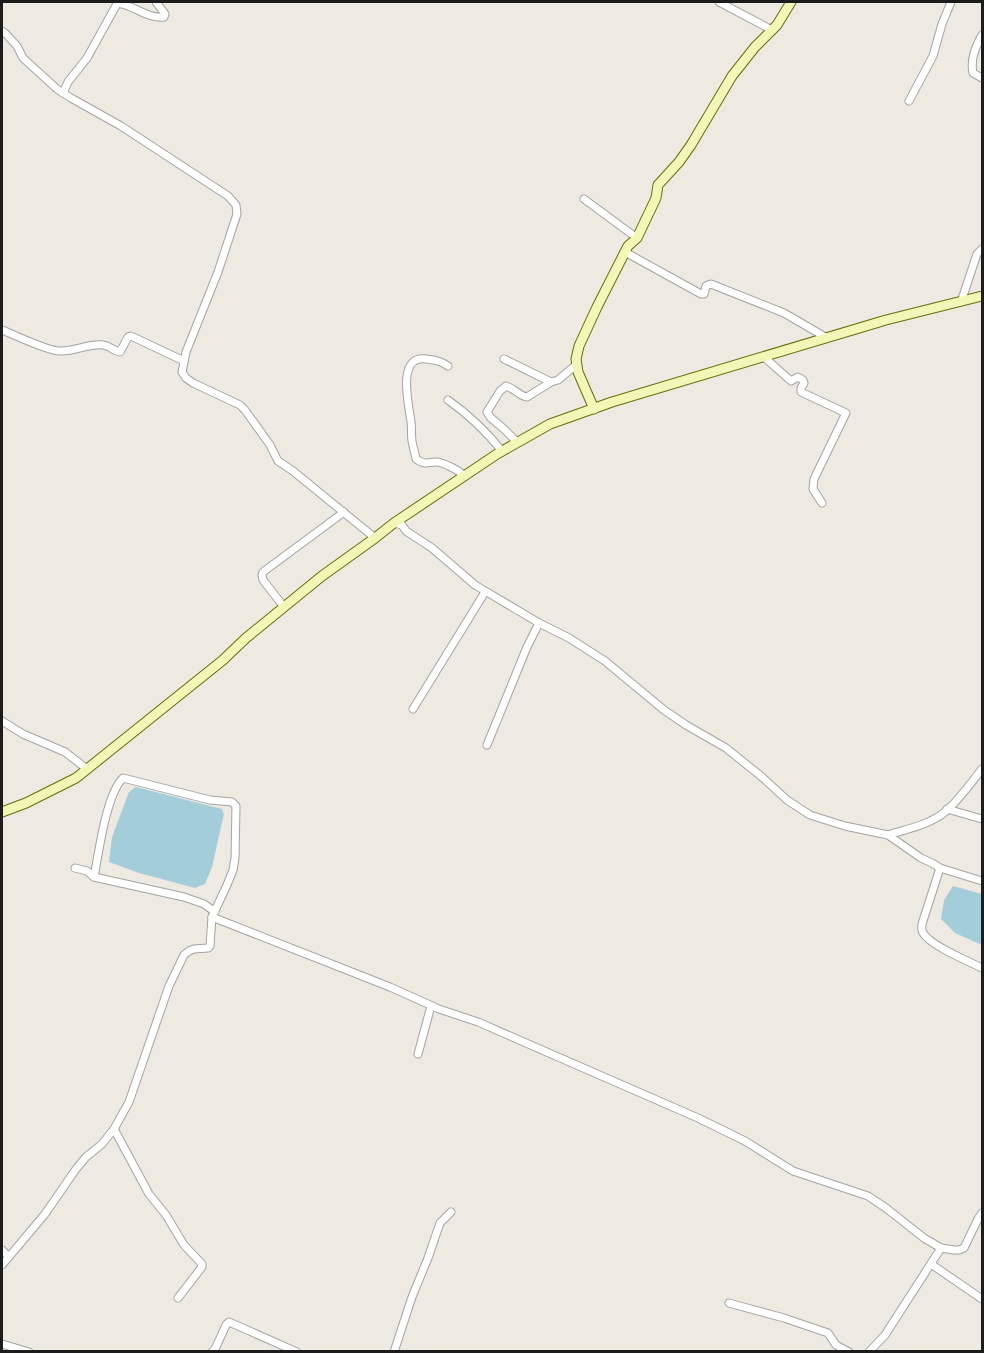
<svg xmlns="http://www.w3.org/2000/svg" width="984" height="1353" font-family="'Titillium Web',sans-serif">
<style>
.water{fill:#a4cdda}
.lines{fill:none;stroke-linecap:round;stroke-linejoin:round}
.street-casing{stroke:#a3a3a3;stroke-width:9}
.secondary-casing{stroke:#626f08;stroke-width:11}
.street{stroke:#fff;stroke-width:7}
.secondary{stroke:#f2f7b7;stroke-width:9}
</style>
<rect width="100%" height="100%" fill="#eeeae2"/>
<g class="water">
<path d="M136,787L222,809L224,815L223,818L212,867L205,884L195,888L139,873L109,862L112,837L129,792Z"/>
<path d="M953,886L982,894V945L955,933L941,919L944,900Z"/>
</g>
<g class="lines">
<defs>
<g id="street">
<path d="M719,2L772,30"/>
<path d="M117,3C134,5 147,19 164,17L165,14L156,2"/>
<path d="M2,31L5,33L17,46L23,58L57,89L71,98L121,126L228,196L236,205L237,214L218,272L186,352L182,372L186,378L193,383L240,405L245,410L270,445L278,461L293,471L375,538"/>
<path d="M982,35C976,46 970,59 973,73L982,78"/>
<path d="M63,93L68,82L87,58L118,2"/>
<path d="M909,101L933,56L942,24L951,2"/>
<path d="M584,199L637,238"/>
<path d="M625,252L701,294H704L706,286L711,284L784,313L827,338"/>
<path d="M961,302L977,254L982,249"/>
<path d="M2,330C15,335 47,351 60,351C74,352 89,343 103,345C109,345 113,351 120,352L128,337L131,336L184,361"/>
<path d="M764,357L791,381L798,377L803,380L804,383L801,388V392L846,413L814,479L813,489L822,503"/>
<path d="M504,359L551,382L558,380L576,365"/>
<path d="M448,366C441,361 435,360 426,359C396,355 409,405 411,422C412,428 411,434 412,441C413,447 415,453 416,459C427,466 427,462 436,462C443,462 460,471 464,476"/>
<path d="M448,400C469,415 486,431 502,451"/>
<path d="M517,442L504,429L491,418L487,412L500,391L506,386C514,388 519,396 527,397L551,382"/>
<path d="M394,523L402,525L406,531L432,548L475,585L539,623L569,638L605,661L664,710L686,725L726,748L762,777L787,800L810,815L845,826L888,835L921,858L932,863L940,868L982,881"/>
<path d="M284,607L263,580L262,575L263,572L344,512"/>
<path d="M413,709L485,592"/>
<path d="M2,721L23,734L65,752L87,769"/>
<path d="M487,745L527,647L539,623"/>
<path d="M947,809L982,819"/>
<path d="M888,835C907,829 929,825 945,812C959,800 971,783 982,769"/>
<path d="M75,868L87,871L94,877L184,897L204,904L215,912"/>
<path d="M940,868L922,924C922,928 921,929 923,933C931,946 968,961 982,968"/>
<path d="M212,917L390,987L439,1009L478,1022L698,1118L745,1141L793,1171L868,1196L886,1208L924,1238L941,1248L954,1250H959L964,1248L978,1219L982,1213"/>
<path d="M418,1054L431,1006"/>
<path d="M114,1129L149,1194L166,1215L184,1245L202,1264V1267L178,1298"/>
<path d="M2,1250L8,1256"/>
<path d="M931,1264L982,1299"/>
<path d="M2,1265L45,1214L76,1169L86,1157L102,1144L114,1129L129,1102L169,986L184,955L189,951L194,949L208,948L210,946L212,917L227,885L233,870L235,858L236,806L232,802L210,800L123,778C106,795 99,852 94,877"/>
<path d="M729,1303L784,1318L828,1333L836,1345L849,1352"/>
<path d="M2,1344L29,1352"/>
<path d="M212,1352L215,1349L226,1325L229,1322L297,1352"/>
<path d="M394,1352L412,1297L428,1258L440,1223L451,1212"/>
<path d="M869,1352L885,1335L941,1248"/>
</g>
<g id="secondary">
<path d="M594,409L578,372L576,359L579,346L597,307L628,246L637,238L656,198L658,185L679,162L691,145L732,76L755,47L777,25L791,2"/>
<path d="M2,812L26,803L76,778L223,660L246,638L322,576L375,538L394,523L497,454L550,424L612,402L886,320L982,296"/>
</g>
</defs>
<use href="#street" class="street-casing"/>
<use href="#secondary" class="secondary-casing"/>
<use href="#street" class="street"/>
<use href="#secondary" class="secondary"/>
</g>
<rect width="984" height="1353" fill="none" stroke="#1c1c1c" stroke-width="6"/>
</svg>
